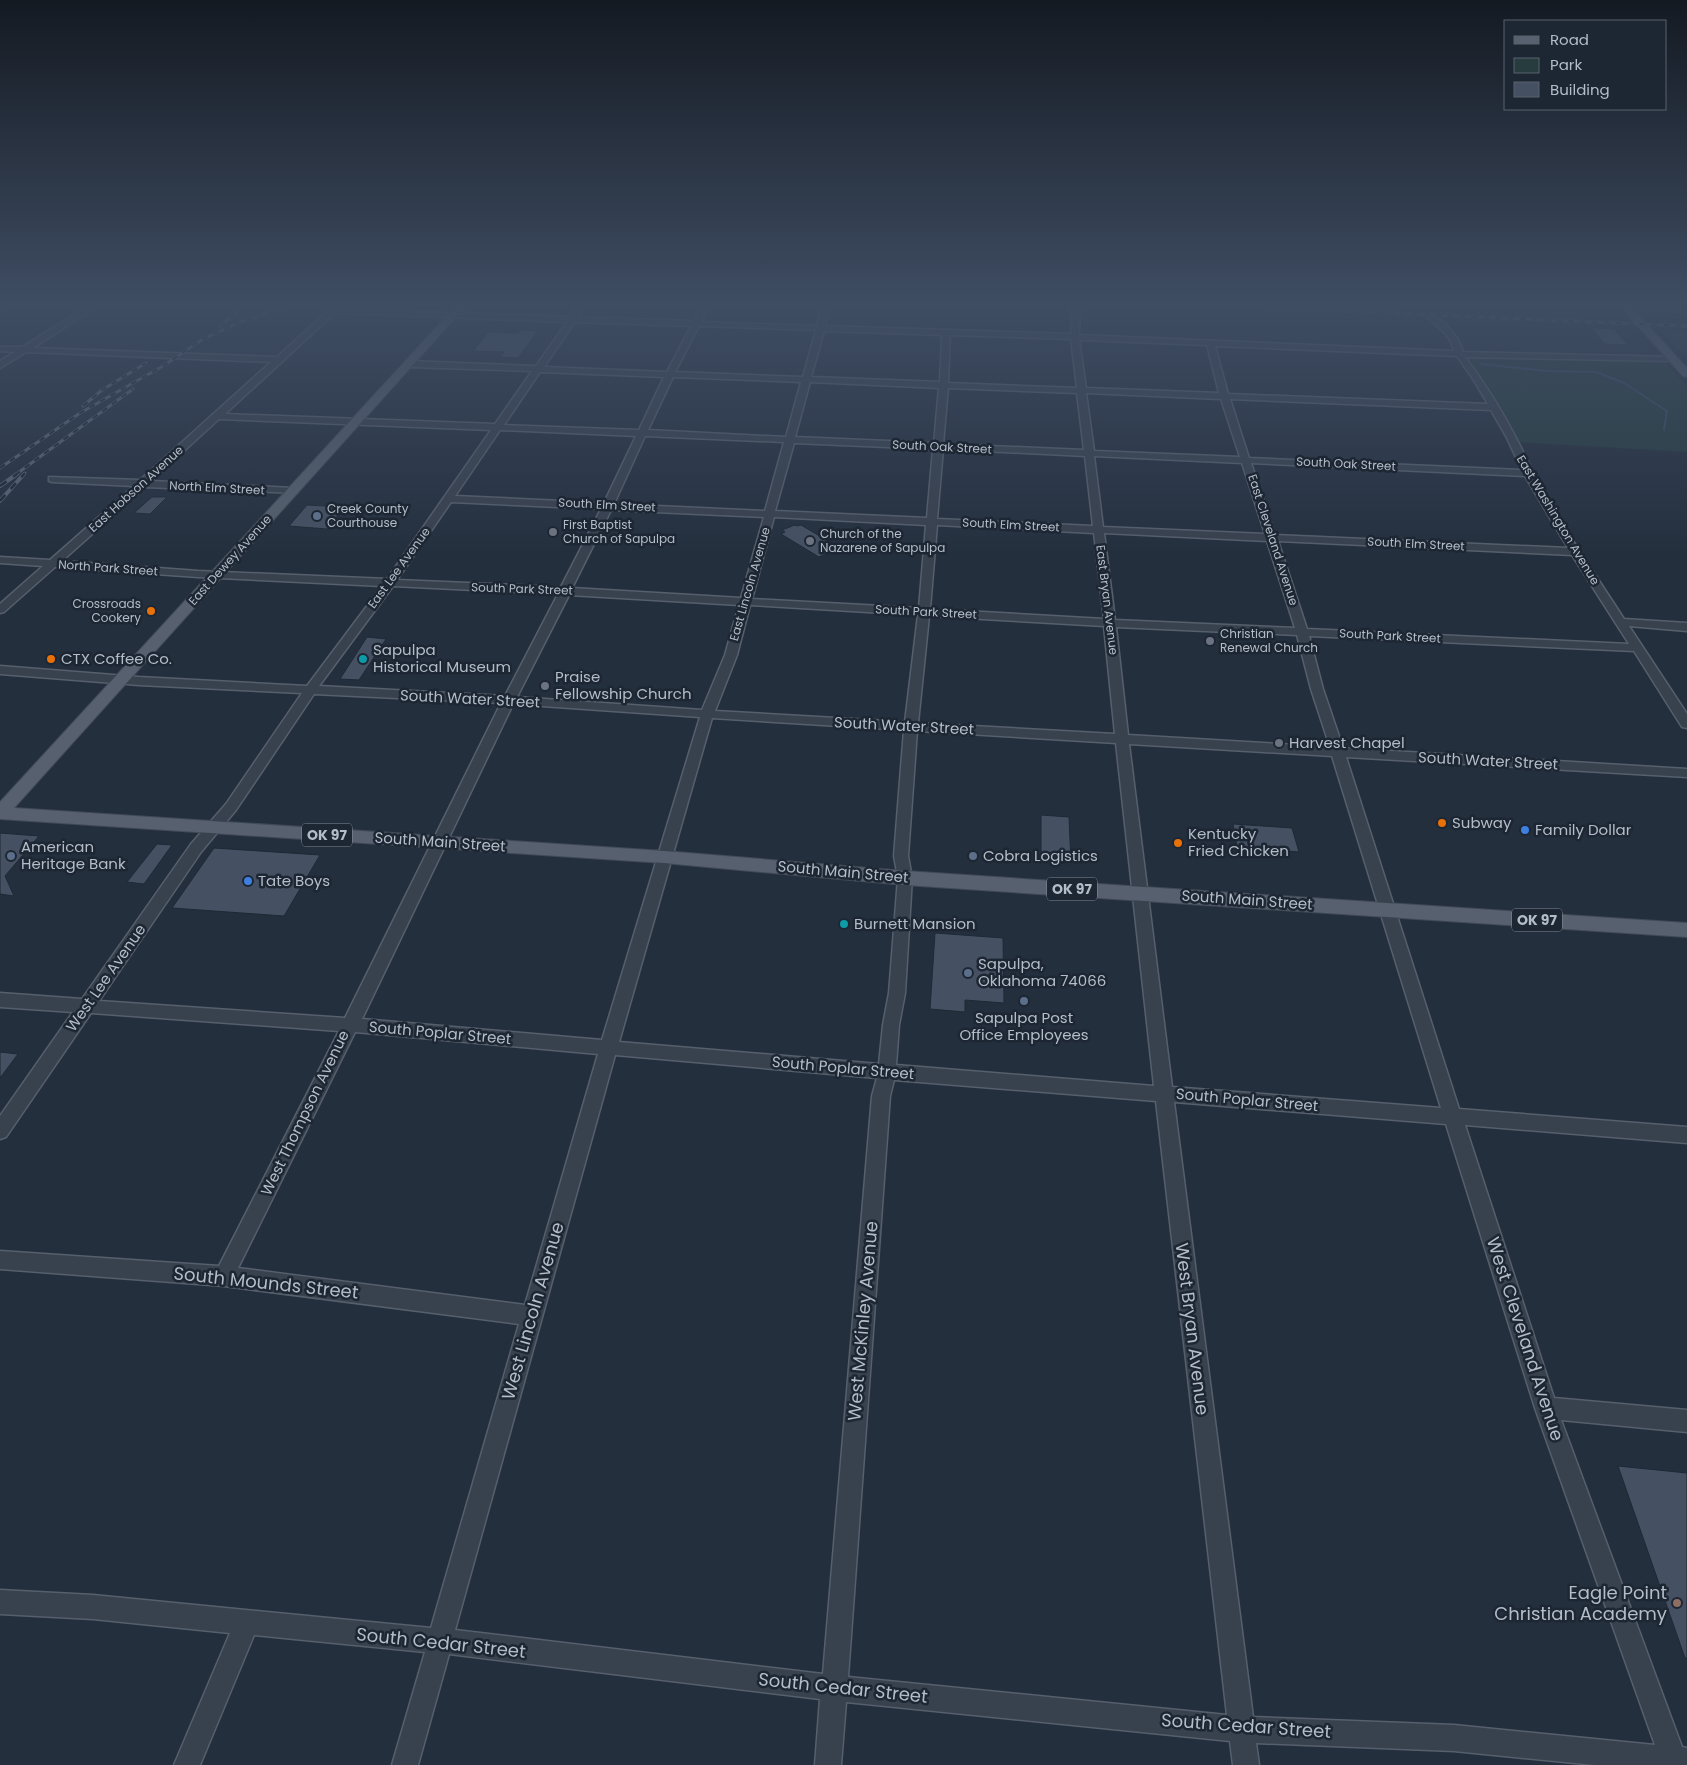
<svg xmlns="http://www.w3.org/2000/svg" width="1687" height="1765" font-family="Poppins,sans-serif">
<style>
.green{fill:#263c3f}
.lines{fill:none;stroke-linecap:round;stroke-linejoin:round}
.stream{stroke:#394c67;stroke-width:2}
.building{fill:#455162;stroke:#1f2835}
.minor-casing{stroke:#565f6c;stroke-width:3}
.major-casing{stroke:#414a57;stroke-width:2}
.minor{fill:#38414e;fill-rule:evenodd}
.major{fill:#56606e;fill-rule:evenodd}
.rail-far1-casing{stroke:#5a6575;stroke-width:3}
.rail-casing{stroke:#5a6575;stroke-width:4}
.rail-far1{stroke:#1d2633;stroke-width:2;stroke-dasharray:6;stroke-linecap:butt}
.rail{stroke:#1d2633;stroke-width:2.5;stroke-dasharray:8;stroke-linecap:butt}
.service-dot{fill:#5c6f8a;stroke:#1d2633;stroke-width:2}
.worship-dot{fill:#6b7280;stroke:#1d2633;stroke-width:2}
.food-dot{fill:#e8710a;stroke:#1d2633;stroke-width:2}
.culture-dot{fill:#0f9aa8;stroke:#1d2633;stroke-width:2}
.shop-dot{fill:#3f7fe0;stroke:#1d2633;stroke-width:2}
.education-dot{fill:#8d6e63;stroke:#1d2633;stroke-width:2}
.labels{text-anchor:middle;stroke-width:5;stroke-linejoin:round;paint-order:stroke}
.far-street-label{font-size:12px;fill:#b4bcc9;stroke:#1d2633}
.far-poi-label{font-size:12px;fill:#b4bcc9;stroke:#1d2633;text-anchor:start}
.shield{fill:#1d2633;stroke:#878f9c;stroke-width:1}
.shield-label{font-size:14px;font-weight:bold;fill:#b4bcc9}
.poi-label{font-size:15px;fill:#b4bcc9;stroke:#1d2633;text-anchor:start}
.street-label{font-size:15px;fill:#b4bcc9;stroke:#1d2633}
.near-street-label{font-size:18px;fill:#b4bcc9;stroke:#1d2633}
.near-poi-label{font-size:18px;fill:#b4bcc9;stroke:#1d2633;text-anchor:end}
</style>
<rect width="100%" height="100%" fill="#242f3e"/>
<g class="green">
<path d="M1660,330L1687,331V358Z"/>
<path d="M1468,356L1652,360L1666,364L1687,386V452L1517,442Z"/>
</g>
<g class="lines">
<path class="stream" d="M1480,364L1547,371L1596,372L1624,383L1667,411L1664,430"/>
</g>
<g class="building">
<path d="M1592,328L1614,329L1628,345L1605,344Z"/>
<path d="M521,330L538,331L518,358L500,357L504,352L473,351L488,332L518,333Z"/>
<path d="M152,497H167L150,514L134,513Z"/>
<path d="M307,505L344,507L327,529L289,526Z"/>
<path d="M795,525L797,526L801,525L840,548L819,557L781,534L785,532L782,530Z"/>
<path d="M367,637L386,639L359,680L340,679Z"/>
<path d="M1041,815L1069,817L1071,864L1041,862Z"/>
<path d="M1233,824L1292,828L1299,852L1237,847Z"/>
<path d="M0,833L39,836L5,876L14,896L0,894Z"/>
<path d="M157,844L172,845L144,884L127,882Z"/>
<path d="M214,848L320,855L284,916L172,908Z"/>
<path d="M935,933L1003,938L1004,1003L965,1000V1012L930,1009Z"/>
<path d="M0,1052L18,1054L0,1078Z"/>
<path d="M1618,1466L1687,1473V1658H1685Z"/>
</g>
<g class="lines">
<defs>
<g id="minor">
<path d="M0,307H8L0,312Z"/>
<path d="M87,307H96L33,348L277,357L332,307H341L339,309L570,317L577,307H585L578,317L694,321L701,307H709L701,322L817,326L822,307H830L825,326L1071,334L1072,307H1080L1079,335L1454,351C1450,334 1440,329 1428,318L1432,316C1447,322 1458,336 1463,352L1676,357L1677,359L1673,361L1465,357C1484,382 1501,409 1516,438C1522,449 1527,461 1533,472C1559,523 1593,571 1624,619L1687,623V631L1629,626L1687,714V728L1682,727L1634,651L1309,636L1323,689L1343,748L1687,769V777L1346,757L1459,1109L1687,1127V1143L1465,1125L1554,1398L1687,1410V1432L1561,1420L1682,1747L1687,1748V1765H1595L1454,1751L1256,1743L1259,1765H1233L1230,1741L846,1702L841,1765H815L820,1699L449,1654L418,1765H392L425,1652L254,1635L200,1765H174L230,1633L93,1619L0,1614V1590L93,1595L431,1628L519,1324L224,1286L0,1269V1251L219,1266L339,1031L91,1013L6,1137L0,1139V1116L73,1012L0,1007V993L82,999L191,844L226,804L302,693L139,685L0,674V666L139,677L307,686L382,586L198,577L55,567L4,612L0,613V604L43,566L0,563V557L50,560L134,486L52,482L49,481V477L140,480L271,362L26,352L0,368V361L15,352L0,351V347H22ZM335,313L567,322L536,366L409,361L405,364L409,367L532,371L495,424L225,414ZM575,322L691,326L667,372L544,367ZM699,326L816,330L803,377L675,372ZM824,331L942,335L940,382L811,377ZM950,335L1071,339L1077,388L948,383ZM1079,340L1207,345L1219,393L1086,388ZM1215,346L1457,356L1473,379L1488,404L1228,394ZM540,372L664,377L639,430L504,425ZM673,377L801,382L786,437L648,430ZM810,382L939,388L934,443L795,437ZM948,388L1077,393L1084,450L943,444ZM1086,393L1221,399L1240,457L1094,451ZM1230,399L1491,410L1507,438L1522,470L1249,458ZM219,419L491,430L387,579L198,571L62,561L145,487L297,493V489L293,488L151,481ZM500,430L636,436L604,503L455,496ZM645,436L784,442L765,511L614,504ZM794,443L933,449L927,518L775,511ZM943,449L1085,456L1093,526L937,519ZM1094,456L1242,463L1265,534L1103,527ZM1251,463L1525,476L1568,548L1275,535ZM451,502L601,509L561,587L397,580ZM611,510L764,517L741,598L572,588ZM774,517L926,525L919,608L752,599ZM937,525L1094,533L1104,619L930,609ZM1104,533L1267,541L1295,628L1115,620ZM1278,541L1572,555L1629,644L1307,629ZM393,586L558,594L505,696L319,686ZM569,595L739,605L725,655L702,710L517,697ZM750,605L918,615L905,722L715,711L737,655ZM929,616L1104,626L1115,734L918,723ZM1116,627L1297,635L1311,689L1330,747L1128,735ZM314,694L501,703L345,1018L99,1001L201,852L236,810ZM513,704L700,717L602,1040L362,1019ZM712,718L904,730L894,856L898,878L889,993L883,1025L879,1064L619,1042ZM917,731L1116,743L1154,1086L896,1065L899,1025L905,993L912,878L908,856ZM1129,744L1332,756L1441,1108L1172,1087ZM355,1032L598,1054L525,1305L238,1268ZM615,1055L877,1078L872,1096L823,1674L455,1630ZM894,1080L1156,1101L1227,1715L848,1677L890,1096ZM1174,1102L1446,1124L1535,1408L1655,1745L1454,1725L1253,1717Z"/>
<path d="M1624,307L1687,308V312L1628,309Z"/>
</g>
<g id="major">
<path d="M455,307H465L14,808L664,851L905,871L1687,923V937L905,885L664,863L0,819V802Z"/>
<path d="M1621,307H1631L1687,368V377L1683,376Z"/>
</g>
</defs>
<use href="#minor" class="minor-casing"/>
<use href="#major" class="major-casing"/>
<use href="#minor" class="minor"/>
<use href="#major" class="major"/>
<defs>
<g id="rail-far1">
<path d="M1244,307L1687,326"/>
<path d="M220,326L244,307"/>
<path d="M83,406L102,390L146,363"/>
<path d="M0,468L80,413L163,366L203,339L238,323L284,307"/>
<path d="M15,475L133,389"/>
<path d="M23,475L25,473"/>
</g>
<g id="rail">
<path d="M0,486L17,474"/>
<path d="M0,501L24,474"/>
</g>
</defs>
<use href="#rail-far1" class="rail-far1-casing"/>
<use href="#rail" class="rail-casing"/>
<use href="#rail-far1" class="rail-far1"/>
<use href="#rail" class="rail"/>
</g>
<linearGradient id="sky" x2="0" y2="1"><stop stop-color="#141a22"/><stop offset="0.55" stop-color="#3f4d63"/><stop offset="1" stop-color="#3f4d63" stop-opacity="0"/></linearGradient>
<rect width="1687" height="554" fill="url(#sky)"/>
<g class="service-dot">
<circle cx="317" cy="516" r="5"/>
<circle cx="11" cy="856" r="5"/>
<circle cx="973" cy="856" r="5"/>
<circle cx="968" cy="973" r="5"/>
<circle cx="1024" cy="1001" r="5"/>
</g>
<g class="worship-dot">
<circle cx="553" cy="532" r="5"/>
<circle cx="810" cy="541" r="5"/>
<circle cx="1210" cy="641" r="5"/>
<circle cx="545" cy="686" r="5"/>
<circle cx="1279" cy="743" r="5"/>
</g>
<g class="food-dot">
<circle cx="151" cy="611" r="5"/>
<circle cx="51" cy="659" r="5"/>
<circle cx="1442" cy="823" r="5"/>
<circle cx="1178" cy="843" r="5"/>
</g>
<g class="culture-dot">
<circle cx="363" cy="659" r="5"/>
<circle cx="844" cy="924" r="5"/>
</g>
<g class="shop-dot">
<circle cx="1525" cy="830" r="5"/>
<circle cx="248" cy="881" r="5"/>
</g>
<circle class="education-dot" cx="1677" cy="1603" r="5"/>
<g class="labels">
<g class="far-street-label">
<text transform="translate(942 447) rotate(3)" y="4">South Oak Street</text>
<text transform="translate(1346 464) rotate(3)" y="4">South Oak Street</text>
<text transform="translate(217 488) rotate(3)" y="4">North Elm Street</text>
<text transform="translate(136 489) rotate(-42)" y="4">East Hobson Avenue</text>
<text transform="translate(607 505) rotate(3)" y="4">South Elm Street</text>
<text transform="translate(1558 520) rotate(59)" y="4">East Washington Avenue</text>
<text transform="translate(1011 525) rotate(3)" y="4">South Elm Street</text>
<text transform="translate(1273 540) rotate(72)" y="4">East Cleveland Avenue</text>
<text transform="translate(1416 544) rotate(3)" y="4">South Elm Street</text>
<text transform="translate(230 560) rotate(-48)" y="4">East Dewey Avenue</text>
<text transform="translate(108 568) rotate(4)" y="4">North Park Street</text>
<text transform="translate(399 568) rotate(-54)" y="4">East Lee Avenue</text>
<text transform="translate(750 584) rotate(-74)" y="4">East Lincoln Avenue</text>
<text transform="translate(522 589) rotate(2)" y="4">South Park Street</text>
<text transform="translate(1107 600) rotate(83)" y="4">East Bryan Avenue</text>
<text transform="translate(926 612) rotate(3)" y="4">South Park Street</text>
<text transform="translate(1390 636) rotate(3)" y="4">South Park Street</text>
</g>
<g class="far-poi-label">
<text x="327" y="513">Creek County<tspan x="327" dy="14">Courthouse</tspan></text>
<text x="563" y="529">First Baptist<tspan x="563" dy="14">Church of Sapulpa</tspan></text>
<text x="820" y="538">Church of the<tspan x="820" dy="14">Nazarene of Sapulpa</tspan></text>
<text x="141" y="608" text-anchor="end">Crossroads<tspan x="141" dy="14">Cookery</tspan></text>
<text x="1220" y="638">Christian<tspan x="1220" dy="14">Renewal Church</tspan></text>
</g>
<g class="shield">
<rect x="302" y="823.5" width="50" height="23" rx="4"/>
<rect x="1047" y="877.5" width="50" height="23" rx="4"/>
<rect x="1512" y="908.5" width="50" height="23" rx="4"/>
</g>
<g class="shield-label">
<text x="327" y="840">OK 97</text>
<text x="1072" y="894">OK 97</text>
<text x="1537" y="925">OK 97</text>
</g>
<g class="poi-label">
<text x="373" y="655">Sapulpa<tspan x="373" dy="17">Historical Museum</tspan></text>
<text x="61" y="664">CTX Coffee Co.</text>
<text x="555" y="682">Praise<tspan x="555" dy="17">Fellowship Church</tspan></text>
<text x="1289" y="748">Harvest Chapel</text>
<text x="1452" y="828">Subway</text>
<text x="1535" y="835">Family Dollar</text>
<text x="1188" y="839">Kentucky<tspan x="1188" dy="17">Fried Chicken</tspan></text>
<text x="21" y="852">American<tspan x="21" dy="17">Heritage Bank</tspan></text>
<text x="983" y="861">Cobra Logistics</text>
<text x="258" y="886">Tate Boys</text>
<text x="854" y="929">Burnett Mansion</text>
<text x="978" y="969">Sapulpa,<tspan x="978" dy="17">Oklahoma 74066</tspan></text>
<text x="1024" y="1023" text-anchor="middle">Sapulpa Post<tspan x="1024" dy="17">Office Employees</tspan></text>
</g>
<g class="street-label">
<text transform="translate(470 699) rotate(3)" y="5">South Water Street</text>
<text transform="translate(904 726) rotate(3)" y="5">South Water Street</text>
<text transform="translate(1488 761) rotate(3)" y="5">South Water Street</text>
<text transform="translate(440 842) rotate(4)" y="5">South Main Street</text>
<text transform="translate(843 872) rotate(5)" y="5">South Main Street</text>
<text transform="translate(1247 900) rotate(4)" y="5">South Main Street</text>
<text transform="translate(106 978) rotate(-55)" y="5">West Lee Avenue</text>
<text transform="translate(440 1033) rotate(5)" y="5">South Poplar Street</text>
<text transform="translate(843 1068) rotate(5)" y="5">South Poplar Street</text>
<text transform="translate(1247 1100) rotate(5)" y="5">South Poplar Street</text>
<text transform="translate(305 1113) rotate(-64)" y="5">West Thompson Avenue</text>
</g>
<g class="near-street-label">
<text transform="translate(266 1283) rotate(6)" y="6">South Mounds Street</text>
<text transform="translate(533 1311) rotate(-74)" y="6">West Lincoln Avenue</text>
<text transform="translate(863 1321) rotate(-85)" y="6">West McKinley Avenue</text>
<text transform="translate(1192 1329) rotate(83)" y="6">West Bryan Avenue</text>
<text transform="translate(1525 1339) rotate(72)" y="6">West Cleveland Avenue</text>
<text transform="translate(441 1643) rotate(6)" y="6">South Cedar Street</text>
<text transform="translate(843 1688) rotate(6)" y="6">South Cedar Street</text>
<text transform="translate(1246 1726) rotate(4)" y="6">South Cedar Street</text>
</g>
<g class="near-poi-label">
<text x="1667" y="1599">Eagle Point<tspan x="1667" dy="21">Christian Academy</tspan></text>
</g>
</g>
<rect x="1504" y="20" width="162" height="90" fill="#1d2633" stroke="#59626f"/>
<rect x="1514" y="36" width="25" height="8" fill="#56606e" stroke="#59626f"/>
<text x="1550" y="45" font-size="15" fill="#b4bcc9">Road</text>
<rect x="1514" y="58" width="25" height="15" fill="#263c3f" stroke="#59626f"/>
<text x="1550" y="70" font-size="15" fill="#b4bcc9">Park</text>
<rect x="1514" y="82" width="25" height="15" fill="#455162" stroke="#59626f"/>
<text x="1550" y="95" font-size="15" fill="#b4bcc9">Building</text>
</svg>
